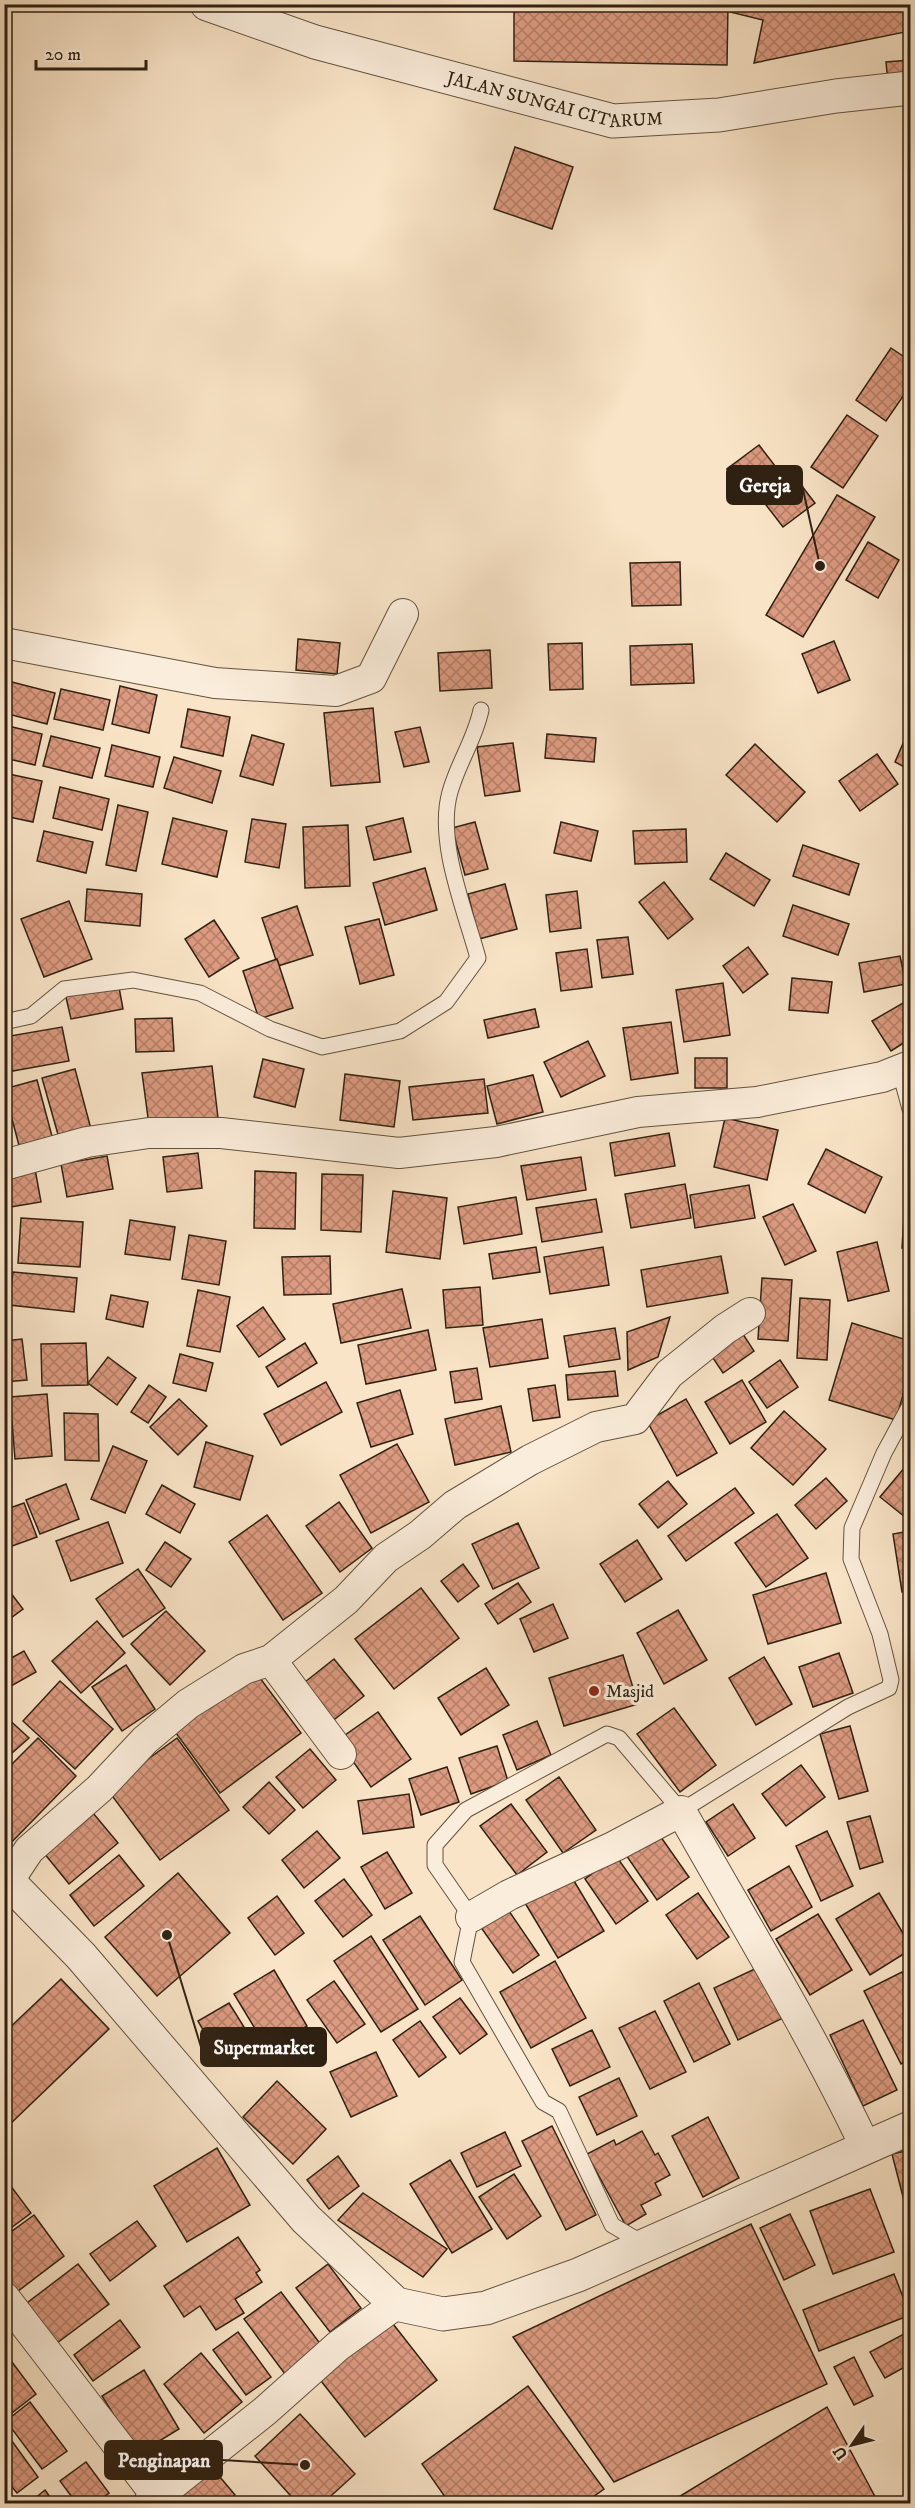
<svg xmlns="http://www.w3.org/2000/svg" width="915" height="2508" font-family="'IM FELL DW Pica',serif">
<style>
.building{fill:url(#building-cross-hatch);stroke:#2f2112;stroke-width:1.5}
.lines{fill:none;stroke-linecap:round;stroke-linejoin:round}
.service-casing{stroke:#62523f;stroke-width:17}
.minor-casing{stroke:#62523f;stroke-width:32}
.tertiary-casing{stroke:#62523f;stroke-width:35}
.service{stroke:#fbeddb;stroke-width:15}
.minor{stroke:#fbeddb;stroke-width:30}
.tertiary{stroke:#fbeddb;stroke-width:33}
.poi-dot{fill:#8f2418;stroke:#fbeddb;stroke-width:2}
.labels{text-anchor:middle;stroke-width:6;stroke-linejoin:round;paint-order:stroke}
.street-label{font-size:18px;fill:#2f2112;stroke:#fbeddb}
.poi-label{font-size:18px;fill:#2f2112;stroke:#fbeddb;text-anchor:start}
.leader{fill:none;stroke:#2f2112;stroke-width:2}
.callout-dot{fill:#2f2112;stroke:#fbeddb;stroke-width:2}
.callout{fill:#2f2112;stroke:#2f2112;stroke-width:2}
.callout-label{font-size:20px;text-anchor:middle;font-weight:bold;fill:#fff}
</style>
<defs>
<pattern id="building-cross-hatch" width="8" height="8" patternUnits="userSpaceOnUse" patternTransform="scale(1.5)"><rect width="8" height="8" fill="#dc9a80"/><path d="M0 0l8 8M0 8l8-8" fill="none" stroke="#b37d67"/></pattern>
</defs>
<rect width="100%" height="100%" fill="#f9e4c7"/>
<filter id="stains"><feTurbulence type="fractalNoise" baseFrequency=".00333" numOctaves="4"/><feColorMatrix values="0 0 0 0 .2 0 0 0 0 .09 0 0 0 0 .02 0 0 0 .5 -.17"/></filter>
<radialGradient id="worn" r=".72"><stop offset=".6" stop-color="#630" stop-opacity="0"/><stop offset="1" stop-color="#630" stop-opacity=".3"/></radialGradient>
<g class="building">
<path d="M514,4H728L727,65L514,61Z"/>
<path d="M730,4H910V31L754,63L763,20L730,12Z"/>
<path d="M910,60V81L888,83L886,62Z"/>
<path d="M515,147L573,167L552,229L494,209Z"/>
<path d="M891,348L910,361V386L886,421L856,400Z"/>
<path d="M847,415L878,436L843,488L811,467Z"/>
<path d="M759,445L779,471L747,495L727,469Z"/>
<path d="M795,477L815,503L783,527L763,501Z"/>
<path d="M837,495L875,517L803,637L766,615Z"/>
<path d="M868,542L899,560L878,598L846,580Z"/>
<path d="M680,562L681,605L632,606L630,563Z"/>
<path d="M298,639L340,643L337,674L296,670Z"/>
<path d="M834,641L850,680L818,693L802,654Z"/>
<path d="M582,643L583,689L550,690L548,644Z"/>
<path d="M692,644L694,683L631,685L630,646Z"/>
<path d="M490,650L492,688L440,691L438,653Z"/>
<path d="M4,680L55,693L47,724L4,713Z"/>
<path d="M120,686L157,695L149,733L112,724Z"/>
<path d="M61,689L110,700L103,730L54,719Z"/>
<path d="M373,708L380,782L331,786L324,713Z"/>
<path d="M188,709L230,717L223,756L181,747Z"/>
<path d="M4,725L42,734L35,765L4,758Z"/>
<path d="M420,727L429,762L404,767L395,732Z"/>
<path d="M908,732L910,733V770L895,762Z"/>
<path d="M547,734L596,738L594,762L545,758Z"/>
<path d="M252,735L284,744L273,785L240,776Z"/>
<path d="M51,736L100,748L92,778L43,766Z"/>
<path d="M513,743L520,791L485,796L477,747Z"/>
<path d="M755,744L805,792L777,822L726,775Z"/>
<path d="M112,745L160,757L153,787L105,776Z"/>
<path d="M877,754L898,784L860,811L839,781Z"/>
<path d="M174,757L221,771L212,803L164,788Z"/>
<path d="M4,773L42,781L33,822L4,816Z"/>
<path d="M60,787L109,799L102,830L53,818Z"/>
<path d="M118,805L148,812L136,871L106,865Z"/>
<path d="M173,818L227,831L217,877L162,864Z"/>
<path d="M403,818L411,852L374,860L366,827Z"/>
<path d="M252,819L286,824L279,868L245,862Z"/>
<path d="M475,822L488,869L465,875L452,828Z"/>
<path d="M561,822L598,831L591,861L554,853Z"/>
<path d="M348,825L350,886L305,888L303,827Z"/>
<path d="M686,829L687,862L635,864L633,831Z"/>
<path d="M44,831L93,842L86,873L37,861Z"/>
<path d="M803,845L859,864L849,895L793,876Z"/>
<path d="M726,853L770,880L754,906L710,879Z"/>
<path d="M425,868L437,910L385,925L373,883Z"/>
<path d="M664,882L693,919L668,939L639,902Z"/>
<path d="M505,884L517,929L479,939L468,894Z"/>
<path d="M87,889L142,894L140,926L85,921Z"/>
<path d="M577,891L581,928L550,932L546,895Z"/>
<path d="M69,901L92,959L44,977L21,919Z"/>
<path d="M793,905L849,924L838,955L783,936Z"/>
<path d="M297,906L313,955L278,966L262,918Z"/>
<path d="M379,919L394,975L360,984L345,927Z"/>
<path d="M214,920L239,958L209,977L185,939Z"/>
<path d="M628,937L633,974L602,978L597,940Z"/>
<path d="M748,947L768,974L743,993L723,966Z"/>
<path d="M587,949L592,987L561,991L556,953Z"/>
<path d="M900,956L906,984L864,992L859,963Z"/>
<path d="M277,959L293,1008L259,1019L243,971Z"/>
<path d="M792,978L832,982L828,1013L789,1010Z"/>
<path d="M118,982L123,1009L71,1019L65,993Z"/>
<path d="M723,983L730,1035L684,1042L676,990Z"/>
<path d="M910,999V1039L891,1051L872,1021Z"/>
<path d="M535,1009L539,1027L488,1038L484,1020Z"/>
<path d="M172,1018L174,1051L136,1052L135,1019Z"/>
<path d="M671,1022L678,1073L631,1080L623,1028Z"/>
<path d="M62,1027L69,1061L7,1072L4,1037Z"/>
<path d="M588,1041L605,1076L561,1097L544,1062Z"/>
<rect x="695" y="1058" width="32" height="30"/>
<path d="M263,1059L304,1069L295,1107L254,1097Z"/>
<path d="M212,1066L218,1118L149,1125L142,1073Z"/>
<path d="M75,1069L91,1129L59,1138L42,1078Z"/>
<path d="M345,1074L400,1081L394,1127L340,1120Z"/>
<path d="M533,1075L543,1112L497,1124L487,1086Z"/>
<path d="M484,1079L488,1113L413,1120L409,1087Z"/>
<path d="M37,1080L53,1140L20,1149L4,1089Z"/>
<path d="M725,1118L778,1130L767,1180L714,1167Z"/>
<path d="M669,1133L675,1166L615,1176L610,1143Z"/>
<path d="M826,1149L882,1177L865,1213L808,1184Z"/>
<path d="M198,1153L202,1188L167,1192L163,1157Z"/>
<path d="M107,1156L113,1189L67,1197L61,1164Z"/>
<path d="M581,1157L586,1190L527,1200L521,1166Z"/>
<path d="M35,1169L41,1202L4,1208V1174Z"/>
<path d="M255,1171L296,1173L295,1229L254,1228Z"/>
<path d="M322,1174L363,1175L361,1232L321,1230Z"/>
<path d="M685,1184L691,1218L631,1228L625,1194Z"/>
<path d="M749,1185L755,1218L695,1228L690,1195Z"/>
<path d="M906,1186L910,1187V1248H902Z"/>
<path d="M393,1191L447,1198L440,1259L386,1252Z"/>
<path d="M516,1197L522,1234L464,1244L458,1207Z"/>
<path d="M596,1199L602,1232L542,1242L536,1208Z"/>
<path d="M793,1204L816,1251L785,1265L763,1217Z"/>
<path d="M21,1218L83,1222L80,1267L18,1263Z"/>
<path d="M130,1220L175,1227L170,1260L125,1254Z"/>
<path d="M189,1235L226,1241L219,1285L182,1279Z"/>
<path d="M877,1242L889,1291L848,1301L837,1252Z"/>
<path d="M536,1247L540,1272L493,1279L489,1254Z"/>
<path d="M603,1247L609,1285L550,1294L544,1257Z"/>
<path d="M330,1256L331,1294L284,1295L282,1257Z"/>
<path d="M721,1256L728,1293L647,1307L641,1270Z"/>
<path d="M13,1272L77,1278L74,1312L9,1305Z"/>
<path d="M762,1278L792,1280L788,1341L758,1339Z"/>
<path d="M480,1287L483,1325L446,1328L443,1290Z"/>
<path d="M402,1289L411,1328L341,1343L333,1304Z"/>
<path d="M198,1290L230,1297L220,1352L187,1346Z"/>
<path d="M111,1295L148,1302L143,1327L106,1319Z"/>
<path d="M800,1298L830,1300L827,1360L797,1358Z"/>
<path d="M263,1307L285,1339L259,1357L237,1326Z"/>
<path d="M670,1317L658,1357L628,1370L627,1332Z"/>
<path d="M542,1319L548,1358L490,1367L483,1328Z"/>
<path d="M852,1323L910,1341V1370L896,1420L829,1400Z"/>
<path d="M737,1325L754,1351L723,1373L705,1346Z"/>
<path d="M615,1328L620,1359L569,1367L564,1336Z"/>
<path d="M428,1330L436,1370L366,1384L358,1345Z"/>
<path d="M22,1339L27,1380L4,1382V1341Z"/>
<path d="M86,1343L88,1385L42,1386L41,1344Z"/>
<path d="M305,1343L317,1363L278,1387L266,1367Z"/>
<path d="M180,1354L213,1363L206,1391L173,1383Z"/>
<path d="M108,1357L136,1378L117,1405L88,1383Z"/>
<path d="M780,1360L798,1387L767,1408L749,1382Z"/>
<path d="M477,1368L482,1399L455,1403L450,1372Z"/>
<path d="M615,1371L618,1396L568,1400L566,1375Z"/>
<path d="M742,1380L766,1422L730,1444L705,1402Z"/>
<path d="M326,1382L342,1412L281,1445L264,1414Z"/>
<path d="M149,1385L166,1397L148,1423L131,1412Z"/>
<path d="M555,1385L560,1417L533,1421L528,1389Z"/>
<path d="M400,1390L413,1434L371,1447L357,1403Z"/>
<path d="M47,1394L52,1456L15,1459L10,1397Z"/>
<path d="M179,1399L207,1426L178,1455L150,1427Z"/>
<path d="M686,1399L717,1453L677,1476L647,1421Z"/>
<path d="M501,1406L511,1452L455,1465L445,1419Z"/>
<path d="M784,1411L826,1449L793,1485L751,1448Z"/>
<path d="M64,1413L98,1414L99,1461L65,1460Z"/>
<path d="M206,1442L253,1456L240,1500L194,1487Z"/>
<path d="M397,1444L429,1502L371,1533L340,1475Z"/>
<path d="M113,1446L147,1461L125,1513L91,1499Z"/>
<path d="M910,1461V1521L880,1497Z"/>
<path d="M826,1478L847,1501L816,1529L795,1505Z"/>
<path d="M668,1481L687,1504L658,1528L639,1504Z"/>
<path d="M66,1484L79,1519L40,1534L26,1500Z"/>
<path d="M162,1485L195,1504L180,1533L146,1514Z"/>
<path d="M735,1488L754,1513L686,1561L668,1536Z"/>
<path d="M339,1502L372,1548L340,1572L306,1526Z"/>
<path d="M24,1503L37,1537L4,1549V1510Z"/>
<path d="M777,1514L808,1558L766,1587L735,1543Z"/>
<path d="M267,1515L322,1593L283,1620L229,1542Z"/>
<path d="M108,1522L123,1563L71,1581L56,1541Z"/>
<path d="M518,1523L539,1568L493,1589L472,1544Z"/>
<path d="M910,1531V1591L902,1592L893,1534Z"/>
<path d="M637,1540L662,1579L625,1602L600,1564Z"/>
<path d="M165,1542L191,1559L171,1587L146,1570Z"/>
<path d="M463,1564L479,1586L458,1602L441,1581Z"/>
<path d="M138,1569L165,1608L123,1637L96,1599Z"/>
<path d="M826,1573L841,1623L768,1644L753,1595Z"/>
<path d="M518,1583L531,1602L498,1624L485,1604Z"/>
<path d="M4,1584L23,1609L4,1623Z"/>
<path d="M421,1588L459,1638L394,1689L355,1639Z"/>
<path d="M553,1604L568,1638L534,1652L520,1619Z"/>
<path d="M678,1610L707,1660L664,1684L637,1633Z"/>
<path d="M166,1611L205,1651L170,1685L131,1644Z"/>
<path d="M97,1621L125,1653L81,1693L52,1661Z"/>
<path d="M24,1651L36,1672L4,1690V1662Z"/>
<path d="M839,1653L853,1693L813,1707L799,1667Z"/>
<path d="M623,1655L638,1704L564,1726L549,1678Z"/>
<path d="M764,1657L792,1704L756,1725L729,1678Z"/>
<path d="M334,1659L364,1696L330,1723L300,1686Z"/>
<path d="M126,1665L155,1709L122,1731L92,1687Z"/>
<path d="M486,1668L509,1705L461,1735L438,1698Z"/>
<path d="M254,1670L301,1733L220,1793L173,1729Z"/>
<path d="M60,1681L113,1729L75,1769L23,1721Z"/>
<path d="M674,1708L716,1765L680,1792L637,1734Z"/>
<path d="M378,1712L411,1759L371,1787L338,1740Z"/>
<path d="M4,1715L29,1738L4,1760Z"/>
<path d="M537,1721L551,1755L517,1770L503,1735Z"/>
<path d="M850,1726L868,1791L839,1799L820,1734Z"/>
<path d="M38,1738L76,1776L7,1847L4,1844V1772Z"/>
<path d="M177,1738L229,1810L160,1860L107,1789Z"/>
<path d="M497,1746L508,1781L471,1794L459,1758Z"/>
<path d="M310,1749L336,1780L303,1808L276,1777Z"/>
<path d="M801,1765L825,1797L786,1826L762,1794Z"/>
<path d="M447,1767L459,1802L421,1815L409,1779Z"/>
<path d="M559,1777L596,1830L563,1853L526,1800Z"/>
<path d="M269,1782L295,1810L269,1834L243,1807Z"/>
<path d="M409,1794L414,1827L363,1834L358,1801Z"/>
<path d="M511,1804L547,1852L517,1875L480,1826Z"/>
<path d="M733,1804L755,1838L728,1856L706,1822Z"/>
<path d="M93,1813L118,1843L69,1884L44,1853Z"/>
<path d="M870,1816L883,1862L860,1869L847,1822Z"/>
<path d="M317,1831L340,1858L304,1888L282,1860Z"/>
<path d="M827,1831L853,1886L821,1901L796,1846Z"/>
<path d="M658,1833L689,1877L657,1900L626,1855Z"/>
<path d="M387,1852L412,1893L385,1909L361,1867Z"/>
<path d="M119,1855L144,1886L94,1926L70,1895Z"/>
<path d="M616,1856L648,1901L616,1924L585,1879Z"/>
<path d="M789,1866L812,1907L771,1931L748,1890Z"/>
<path d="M568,1871L604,1931L558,1958L522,1898Z"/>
<path d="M178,1873L230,1933L157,1996L105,1937Z"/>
<path d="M344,1879L372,1915L343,1937L315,1901Z"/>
<path d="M698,1893L729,1937L697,1959L666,1915Z"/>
<path d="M879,1893L910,1945V1950L870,1975L836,1919Z"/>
<path d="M277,1896L304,1933L275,1955L248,1918Z"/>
<path d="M507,1908L539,1955L513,1973L480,1926Z"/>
<path d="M818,1914L852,1970L810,1995L776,1939Z"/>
<path d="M420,1916L462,1980L425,2005L383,1940Z"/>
<path d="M371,1936L418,2009L381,2032L334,1961Z"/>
<path d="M555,1961L586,2018L531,2048L500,1992Z"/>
<path d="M759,1967L783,2018L738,2040L714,1988Z"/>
<path d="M274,1970L307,2026L268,2050L234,1994Z"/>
<path d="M902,1972L910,1988V2059L901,2064L864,1991Z"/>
<path d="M61,1979L109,2029L8,2126L4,2123V2033Z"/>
<path d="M334,1981L365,2024L337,2043L307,2000Z"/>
<path d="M699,1983L730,2044L694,2062L664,2001Z"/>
<path d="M460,1998L487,2034L460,2054L433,2017Z"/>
<path d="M229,2003L244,2027L212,2046L198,2021Z"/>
<path d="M655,2011L686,2072L650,2089L619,2028Z"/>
<path d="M863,2020L897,2090L863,2106L830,2035Z"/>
<path d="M420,2021L446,2057L419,2077L393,2040Z"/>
<path d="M592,2030L610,2067L570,2086L552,2049Z"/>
<path d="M376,2052L397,2096L351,2117L330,2072Z"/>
<path d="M619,2078L637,2116L597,2135L579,2097Z"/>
<path d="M277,2081L326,2129L293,2164L243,2117Z"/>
<path d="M708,2117L739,2178L703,2197L672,2136Z"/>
<path d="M552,2126L596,2215L566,2230L522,2141Z"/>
<path d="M642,2131L655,2155L658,2153L670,2175L655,2183L661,2195L641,2205L646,2214L626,2226L587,2154L614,2140L616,2145Z"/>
<path d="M505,2132L521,2166L477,2187L461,2153Z"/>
<path d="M217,2148L250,2205L187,2242L154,2186Z"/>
<path d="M910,2150V2224L892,2154Z"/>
<path d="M338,2156L359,2186L329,2209L307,2180Z"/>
<path d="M450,2160L492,2229L452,2253L410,2184Z"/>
<path d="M514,2174L541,2216L507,2239L479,2197Z"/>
<path d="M4,2177L31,2213L4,2233Z"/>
<path d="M870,2189L894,2252L833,2274L810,2211Z"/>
<path d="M363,2193L447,2249L423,2277L338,2220Z"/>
<path d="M790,2214L815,2265L784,2280L760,2228Z"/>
<path d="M34,2215L64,2256L9,2298L4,2293V2237Z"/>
<path d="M137,2221L156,2246L110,2281L90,2254Z"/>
<path d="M751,2224L827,2384L614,2482L513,2337Z"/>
<path d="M238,2237L260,2270L256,2273L262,2282L235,2299L244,2313L216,2330L200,2306L184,2317L164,2286Z"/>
<path d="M78,2264L109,2304L53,2346L23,2306Z"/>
<path d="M328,2264L361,2308L330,2332L296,2288Z"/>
<path d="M894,2274L910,2315L819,2351L803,2310Z"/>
<path d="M281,2292L325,2350L288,2378L244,2319Z"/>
<path d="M120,2320L140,2347L93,2381L74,2355Z"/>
<path d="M390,2320L437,2380L365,2437L318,2377Z"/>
<path d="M238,2332L271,2377L246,2395L213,2350Z"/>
<path d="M904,2334L910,2345V2364L885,2378L870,2352Z"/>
<path d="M201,2353L242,2402L204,2433L164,2384Z"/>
<path d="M6,2354L36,2394L8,2416L4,2412Z"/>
<path d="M854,2357L873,2396L854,2405L834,2367Z"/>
<path d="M144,2370L179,2429L138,2454L102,2396Z"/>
<path d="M528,2386L604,2489L583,2504H450L422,2464Z"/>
<path d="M30,2402L67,2451L42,2469L6,2421Z"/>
<path d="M827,2407L879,2504H667Z"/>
<path d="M300,2414L355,2474L322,2504H298L255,2456Z"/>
<path d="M9,2437L38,2477L17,2493L4,2477V2440Z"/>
<path d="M86,2462L109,2493L95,2504H77L60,2481Z"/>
<path d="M209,2464L235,2495L224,2504H176L169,2495Z"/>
<path d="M45,2490L55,2504H28Z"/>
</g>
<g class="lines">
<defs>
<g id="service">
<path d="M4,1022L31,1016L64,989L133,980L200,993L270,1029L322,1047L400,1031L446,1002L478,958C465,910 436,841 450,792C458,763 475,739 481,710"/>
<path d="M900,1072L910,1109"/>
<path d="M646,2245L612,2225L559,2111L543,2102L462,1962L471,1917L435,1865V1845L466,1810L607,1734L619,1738L681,1811L848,1707L889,1688L891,1680L880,1634L851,1559L852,1528L884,1453L910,1405"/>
</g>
<g id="minor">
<path d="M4,643L215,683L336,691L371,678L403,614"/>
<path d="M4,1165L87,1142L149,1133H221L399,1153L496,1142L638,1112L757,1102L882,1077L910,1066"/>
<path d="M271,1660L341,1754"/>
<path d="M4,1895L9,1880L29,1850L99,1789L145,1740L188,1704L244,1669L271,1660L346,1600L386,1558L420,1535L455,1505L530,1460L596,1427L635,1419L669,1374L725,1329L750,1313"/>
<path d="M471,1917L509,1895L615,1846L681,1811C744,1923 811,2032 866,2148"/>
<path d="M4,2297L163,2504"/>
<path d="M148,2504L265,2411L338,2346L396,2304"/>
</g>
<g id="tertiary">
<path id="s1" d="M207,4L315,42L613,121L719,115L836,96L910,88"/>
<path d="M4,1877L81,1956L306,2219L396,2304L443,2314L486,2308L578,2275L910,2128"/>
</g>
</defs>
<use href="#service" class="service-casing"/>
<use href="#minor" class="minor-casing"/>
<use href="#tertiary" class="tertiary-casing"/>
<use href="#service" class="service"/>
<use href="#minor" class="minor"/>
<use href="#tertiary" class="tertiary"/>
</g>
<circle class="poi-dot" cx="594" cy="1691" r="6"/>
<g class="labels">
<g class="street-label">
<text dy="6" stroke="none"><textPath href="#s1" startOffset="362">JALAN SUNGAI CITARUM</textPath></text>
</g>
<g class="poi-label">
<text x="606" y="1697">Masjid</text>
</g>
</g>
<path class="leader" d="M820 566L802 485M167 1935L201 2047M305 2465L222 2460"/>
<g class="callout-dot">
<circle cx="820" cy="566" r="6"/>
<circle cx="167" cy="1935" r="6"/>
<circle cx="305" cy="2465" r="6"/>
</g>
<g class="callout">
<rect x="727" y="466" width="75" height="38" rx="6"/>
<rect x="201" y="2028" width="125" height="38" rx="6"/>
<rect x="105" y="2441" width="117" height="38" rx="6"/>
</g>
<g class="callout-label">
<text x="765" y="492">Gereja</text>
<text x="264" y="2054">Supermarket</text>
<text x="164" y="2467">Penginapan</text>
</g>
<rect width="915" height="2508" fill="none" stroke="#f9e4c7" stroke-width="24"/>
<rect x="6" y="6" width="903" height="2496" fill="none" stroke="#2f2112" stroke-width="3"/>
<rect x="12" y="12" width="891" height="2484" fill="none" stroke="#2f2112" stroke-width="1.5"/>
<g transform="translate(852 2445) rotate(235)" stroke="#fbeddb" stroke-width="4.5" paint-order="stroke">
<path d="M0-4.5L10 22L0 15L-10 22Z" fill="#2f2112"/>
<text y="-9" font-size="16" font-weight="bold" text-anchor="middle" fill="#2f2112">U</text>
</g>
<path d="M36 60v9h110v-9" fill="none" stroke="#2f2112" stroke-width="3"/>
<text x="45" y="60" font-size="18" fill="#2f2112" stroke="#fbeddb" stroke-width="4.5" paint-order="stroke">20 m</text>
<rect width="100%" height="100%" filter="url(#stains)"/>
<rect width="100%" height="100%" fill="url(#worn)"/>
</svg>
